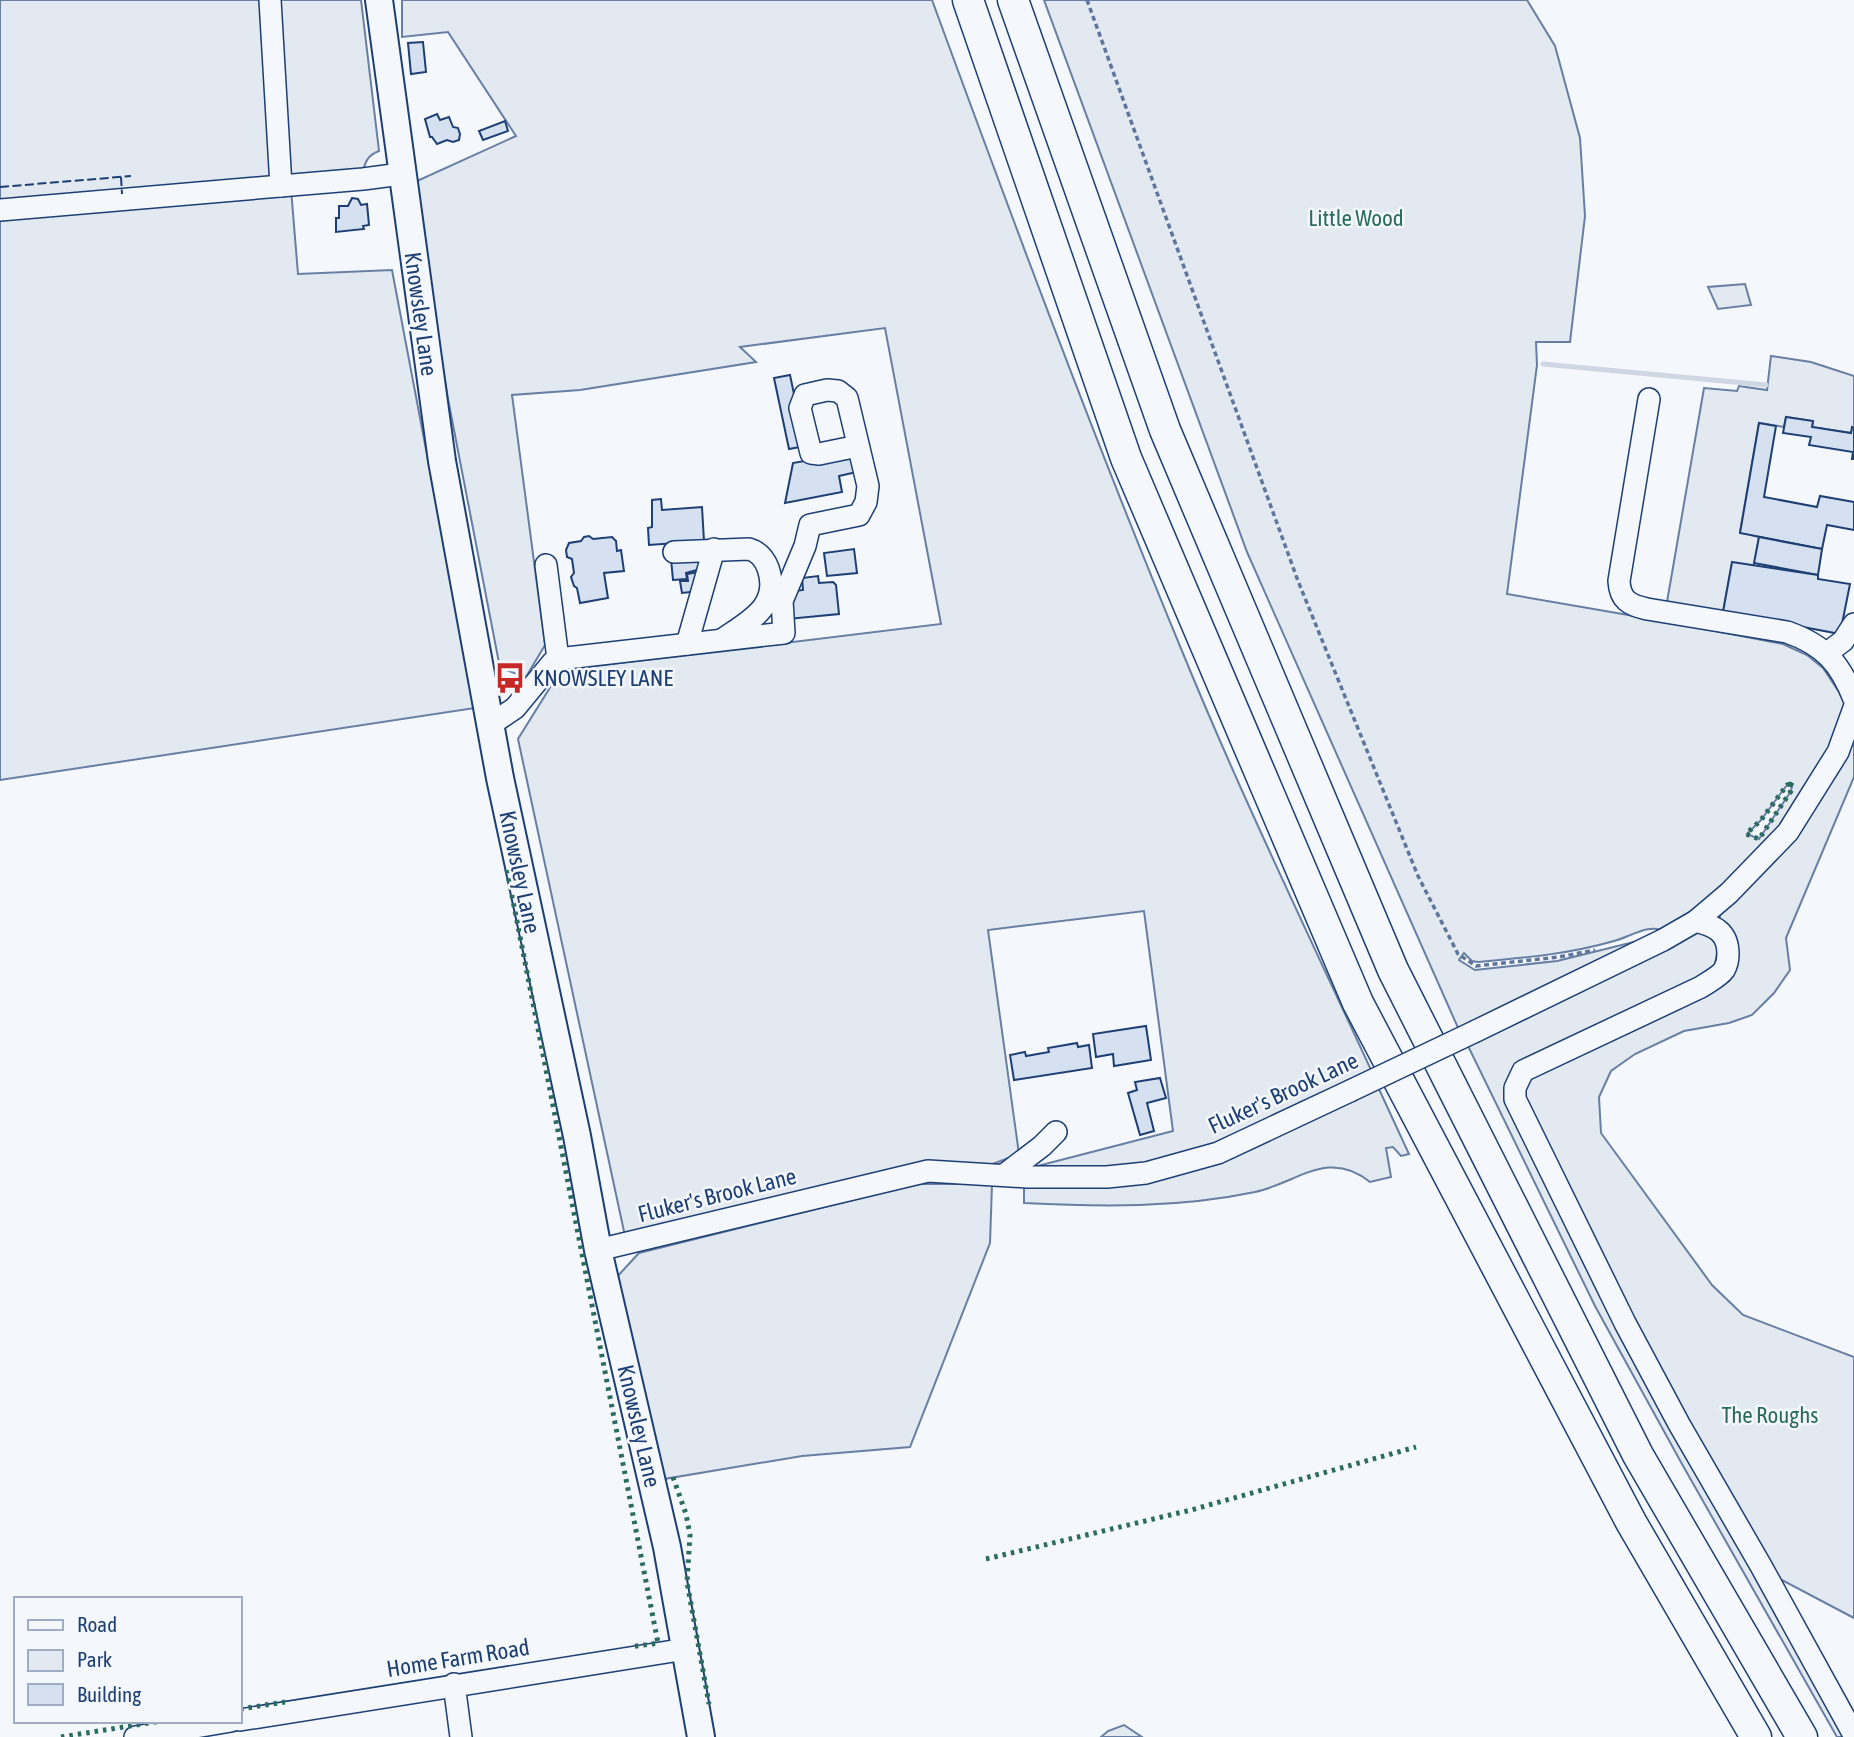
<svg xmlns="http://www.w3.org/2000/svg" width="1854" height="1737" font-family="'Asap Condensed',sans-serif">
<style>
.green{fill:#e3e9f0;stroke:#687fa3;stroke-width:2;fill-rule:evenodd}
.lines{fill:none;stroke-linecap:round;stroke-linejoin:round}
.stream{stroke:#cfd7e4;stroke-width:5}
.building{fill:#d5e0f0;stroke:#1d3f73;stroke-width:2}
.minor-casing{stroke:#1d3f73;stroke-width:24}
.major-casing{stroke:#1d3f73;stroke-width:30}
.highway-casing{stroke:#1d3f73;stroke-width:33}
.path{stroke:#5e769c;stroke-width:3.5;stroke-dasharray:5 3.5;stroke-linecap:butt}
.minor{stroke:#f4f7fb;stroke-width:21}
.major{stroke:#f4f7fb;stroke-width:26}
.highway{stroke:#f4f7fb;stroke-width:30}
.minor-bridge-casing{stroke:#1d3f73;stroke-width:24;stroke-linecap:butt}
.minor-bridge{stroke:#f4f7fb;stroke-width:21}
.hedge{stroke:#2c6c60;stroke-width:5;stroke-dasharray:3.5 5;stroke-linecap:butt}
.fence{stroke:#1d3f73;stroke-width:2;stroke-dasharray:9 3.5;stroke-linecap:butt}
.labels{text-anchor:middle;stroke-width:5;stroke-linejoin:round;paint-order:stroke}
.park-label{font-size:23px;fill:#2c6c60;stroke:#f4f7fb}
.street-label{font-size:23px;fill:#1d3f73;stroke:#f4f7fb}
.poi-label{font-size:23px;fill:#1d3f73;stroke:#f4f7fb;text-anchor:start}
</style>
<rect width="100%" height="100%" fill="#f4f7fb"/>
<g class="green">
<path d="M0,0H361L379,151C368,155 364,162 363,175L0,204Z"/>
<path d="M402,0H932C1012,218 1093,436 1182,651C1240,793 1307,931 1371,1070L1213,1147L1132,1169H1026L1173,1131L1144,911L988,930L1019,1154L990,1165L625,1236L518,739L561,670L941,624L885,328L740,347L756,362L580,390L512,395L545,645L526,677L500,668L448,399L414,187L417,181L516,136L448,32L402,37Z"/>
<path d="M1044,0H1527L1555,46L1580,138L1585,216L1570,342H1536L1537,365L1507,594L1663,621L1783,644L1807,655L1823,668L1847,704L1835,740L1811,786L1755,861L1666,932C1650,922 1630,937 1614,941C1569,954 1524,958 1478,962L1472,961L1464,953L1459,960L1475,970L1557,961L1646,939L1459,1030L1247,552ZM1790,784L1792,786L1791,791L1759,839L1747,834L1761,820L1787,785Z"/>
<path d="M291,189L298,274L392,270L475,708L0,780V213Z"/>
<path d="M1745,284L1751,305L1718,309L1708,287Z"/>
<path d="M1771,356L1811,362L1854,376V428L1851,433L1812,427L1813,421L1786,417L1784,427L1759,423L1740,532L1759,537L1754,566L1732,563L1723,612L1667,602L1704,388L1737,391L1739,386L1767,390Z"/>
<path d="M1854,724V777L1786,938L1790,970L1774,993L1752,1015L1729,1023L1684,1031L1635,1054L1611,1071L1599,1097L1601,1133L1712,1285L1743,1315L1854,1357V1618L1782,1580H1769L1852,1737H1837L1682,1464L1595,1306L1467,1044L1693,932L1710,936L1718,947L1715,965L1705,977L1519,1084L1719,981L1720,912Z"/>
<path d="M1378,1087L1409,1154L1401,1156L1393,1147L1386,1148L1391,1177L1370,1182C1328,1148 1297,1183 1255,1192C1179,1208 1101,1207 1024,1203V1187L1218,1161L1255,1147Z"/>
<path d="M918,1184H992L990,1243L910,1447L802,1456L664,1479L615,1279L639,1253Z"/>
<path d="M1124,1725L1142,1737H1101L1108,1731Z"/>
</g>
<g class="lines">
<path class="stream" d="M1543,364L1766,385"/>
</g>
<g class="building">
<path d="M423,42L426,72L411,74L408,43Z"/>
<path d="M437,114L440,120L449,117L453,127L458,128L460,134L459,140L453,142L447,140L437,144L432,137H430L425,119Z"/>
<path d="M505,121L508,131L483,140L479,131Z"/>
<path d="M352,198L358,199L361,205L367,204L369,225L363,226L364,229L336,232V218H339V206H348Z"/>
<path d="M790,375L805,446L789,449L774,378Z"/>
<path d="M1786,417L1813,421L1812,427L1851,433L1852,427L1854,428V459H1852L1853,452L1809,445L1811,437L1783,433Z"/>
<path d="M1759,423L1776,426L1764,497L1817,507L1820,496L1854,502V530L1827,525L1822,549L1740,533Z"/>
<path d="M858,451L861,471L839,476L842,492L785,503L793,463Z"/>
<path d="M661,499L662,510L702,507L704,541L649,545L648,528L652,527V500Z"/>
<path d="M589,536L593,539L612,537L616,541L617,551L621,550L624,571L604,573L608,598L580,603L577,588L574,586L571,577L574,573L572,559L567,557L566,550L569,543L581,541L584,537Z"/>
<path d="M1759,537L1822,549L1818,575L1754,563Z"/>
<path d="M854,549L857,573L827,576L824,553Z"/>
<path d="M703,557L704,568L686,573L687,579L673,580L671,559Z"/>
<path d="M1732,562L1818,575V579L1850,584L1840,634L1723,612Z"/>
<path d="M699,572V591L682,593L680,581H688L687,574Z"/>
<path d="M818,576L819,583L833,582L836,585L839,614L788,619L791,595L795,591L803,590L802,578Z"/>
<path d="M1146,1026L1151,1060L1114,1066L1113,1054L1096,1057L1093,1034Z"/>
<path d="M1077,1043L1078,1047L1089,1045L1092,1068L1014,1080L1010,1055L1025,1052L1026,1056L1049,1052L1048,1048Z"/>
<path d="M1160,1078L1166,1098L1147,1103L1154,1131L1140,1135L1128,1093L1137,1090L1135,1082Z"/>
</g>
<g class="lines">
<defs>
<g id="minor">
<path d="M270,0L281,186"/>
<path d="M0,210L363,179L401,174"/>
<path d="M1649,399L1619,581C1620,600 1629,605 1647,609L1787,632C1824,645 1840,663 1854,699"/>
<path d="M674,552L749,549C759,552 764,558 768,568C781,606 749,621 723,639"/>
<path d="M546,565L558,659"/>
<path d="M687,644L714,549"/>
<path d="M1827,653L1843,641L1854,624"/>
<path d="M490,725L515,708L553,662L558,659L784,633L782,601L805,546L810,525L859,515L866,502L868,486L847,398L838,391L827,390L805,395L800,408L811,453L819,454L858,446"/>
<path d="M1696,921C1715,926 1728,932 1728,954C1728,960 1727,965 1724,970C1719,977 1708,982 1701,987L1523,1071L1515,1088V1099L1625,1323L1679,1424L1761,1566L1854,1735"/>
<path d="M1476,1031L1663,940L1696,921L1729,893L1788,832L1838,752L1854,708"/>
<path d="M1004,1175L1042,1146L1056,1132"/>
<path d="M598,1250L928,1171L1028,1177H1107L1146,1173L1218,1153L1350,1091"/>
<path d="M454,1684L461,1737"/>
<path d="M240,1720L686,1649"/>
<path d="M135,1737L231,1721"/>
</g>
<path id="major" d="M379,0L442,461L500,778L577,1136L598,1250L667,1547L701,1737"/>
<g id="highway">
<path d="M968,0L1126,458L1358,1003L1631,1522L1756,1737"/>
<path d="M1013,0L1165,430L1393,970L1638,1455L1802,1737"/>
</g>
</defs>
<use href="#minor" class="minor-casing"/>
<use href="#major" class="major-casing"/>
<use href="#highway" class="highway-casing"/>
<path class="path" d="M1087,0L1298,581L1418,876L1458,954L1476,966L1559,957L1595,950"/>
<use href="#minor" class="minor"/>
<use href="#major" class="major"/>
<use href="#highway" class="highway"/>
<defs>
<path id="minor-bridge" d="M1350,1091L1476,1031"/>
</defs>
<use href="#minor-bridge" class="minor-bridge-casing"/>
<use href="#minor-bridge" class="minor-bridge"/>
<g class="hedge">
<path d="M1790,784L1793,786L1791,791L1759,839L1746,834L1761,820L1787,785Z"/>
<path d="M507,870L658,1643L630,1647"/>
<path d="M673,1477L686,1514L690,1535L687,1582L709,1704"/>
<path d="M986,1559L1191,1510L1416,1447"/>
<path d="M240,1709L285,1702"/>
<path d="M61,1737L161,1721"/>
</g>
<g class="fence">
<path d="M121,177L122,194"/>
<path d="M0,187L131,176"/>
</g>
</g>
<defs>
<symbol id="bus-bare" viewBox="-9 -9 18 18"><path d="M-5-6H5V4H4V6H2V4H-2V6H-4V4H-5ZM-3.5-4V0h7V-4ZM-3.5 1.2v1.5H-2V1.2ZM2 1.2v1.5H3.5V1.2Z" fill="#c62828" stroke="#f4f7fb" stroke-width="2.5" paint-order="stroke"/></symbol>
</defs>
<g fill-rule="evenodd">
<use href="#bus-bare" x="488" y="656" width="44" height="44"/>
</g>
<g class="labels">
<g class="park-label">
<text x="1356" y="226">Little Wood</text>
<text x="1770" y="1423">The Roughs</text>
</g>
<g class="street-label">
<text transform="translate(421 314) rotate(82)" y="8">Knowsley Lane</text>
<text transform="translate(520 872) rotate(78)" y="8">Knowsley Lane</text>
<text transform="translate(1283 1093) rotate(-25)" y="8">Fluker's Brook Lane</text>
<text transform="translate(717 1195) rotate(-14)" y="8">Fluker's Brook Lane</text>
<text transform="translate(639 1426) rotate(77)" y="8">Knowsley Lane</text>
<text transform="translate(458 1658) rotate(-9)" y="8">Home Farm Road</text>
</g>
<g class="poi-label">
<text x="533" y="686">KNOWSLEY LANE</text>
</g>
</g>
<rect x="14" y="1597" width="228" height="126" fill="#f4f7fb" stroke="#9eadc5" stroke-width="2"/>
<rect x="28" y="1620" width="35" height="10" fill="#f4f7fb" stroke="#9eadc5" stroke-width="2"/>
<text x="77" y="1632" font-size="21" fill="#1d3f73">Road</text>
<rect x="28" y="1650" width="35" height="21" fill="#e3e9f0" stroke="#9eadc5" stroke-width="2"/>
<text x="77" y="1667" font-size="21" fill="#1d3f73">Park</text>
<rect x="28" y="1684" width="35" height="21" fill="#d5e0f0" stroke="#9eadc5" stroke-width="2"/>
<text x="77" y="1702" font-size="21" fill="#1d3f73">Building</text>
</svg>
